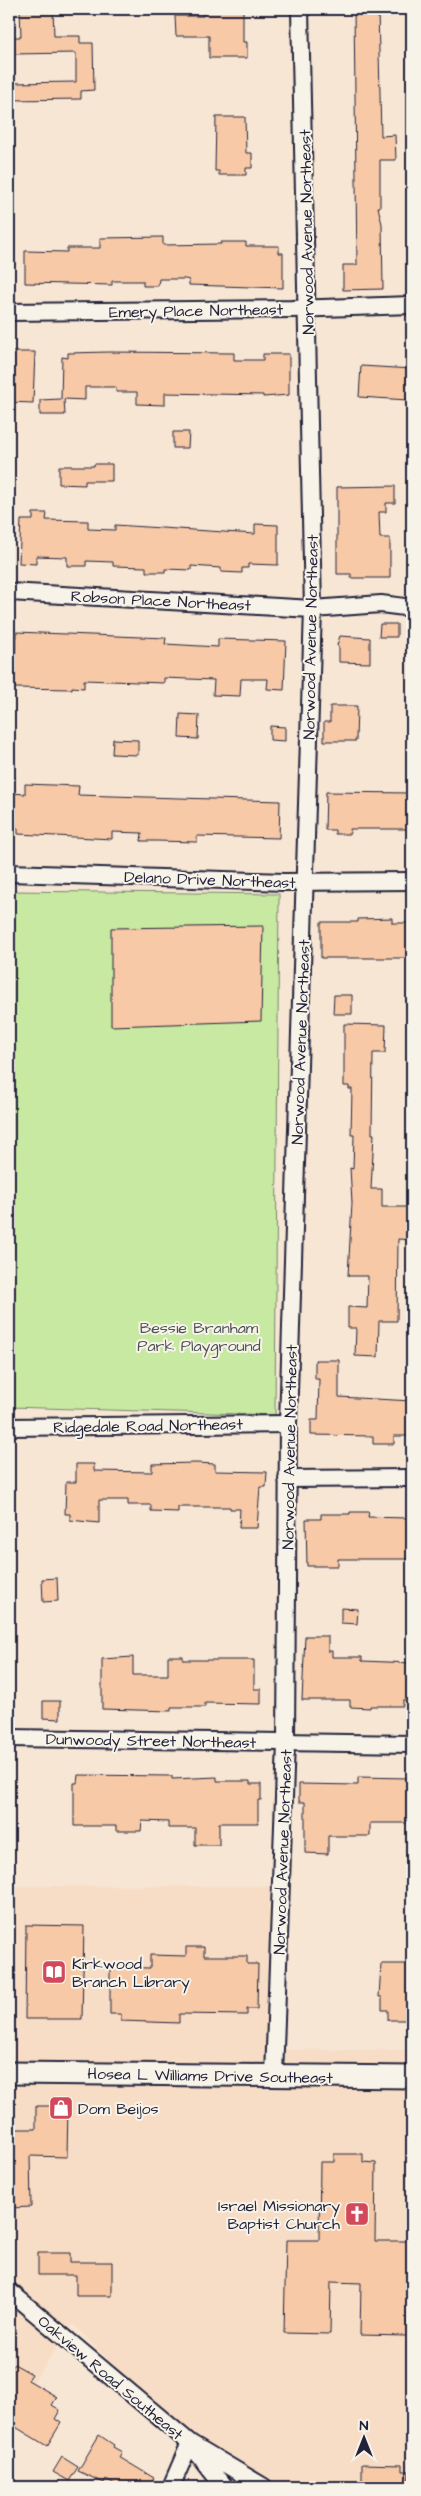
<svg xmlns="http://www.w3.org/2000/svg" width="421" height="2496" font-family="'Architects Daughter',sans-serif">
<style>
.built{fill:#f7ddc6}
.green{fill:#c8e9a1;stroke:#75866e}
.building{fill:#f7c9a6;stroke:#22223b}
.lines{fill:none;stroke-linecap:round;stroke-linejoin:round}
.minor-casing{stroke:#22223b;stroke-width:20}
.tertiary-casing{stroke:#22223b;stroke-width:25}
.minor{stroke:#f7f3e8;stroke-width:16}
.tertiary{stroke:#f7f3e8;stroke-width:21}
.labels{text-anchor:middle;stroke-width:4;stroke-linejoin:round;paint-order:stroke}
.street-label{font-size:16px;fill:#22223b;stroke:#f7f3e8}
.park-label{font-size:16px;fill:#4c5454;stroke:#f7f3e8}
.poi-label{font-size:16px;fill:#22223b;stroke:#f7f3e8;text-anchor:start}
</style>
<rect width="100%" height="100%" fill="#f7e6d4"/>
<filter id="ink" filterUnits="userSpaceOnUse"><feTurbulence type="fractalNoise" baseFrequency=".02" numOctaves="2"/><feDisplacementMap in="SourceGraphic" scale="10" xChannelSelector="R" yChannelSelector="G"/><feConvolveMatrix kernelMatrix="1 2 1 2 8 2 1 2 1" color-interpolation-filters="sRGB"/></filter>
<g filter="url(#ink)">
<path class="built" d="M9,1886H287L281,2050H412V2487H261L212,2468L73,2324L9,2418Z"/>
<path class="green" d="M9,891L279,894L275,1415L9,1407Z"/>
<g class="building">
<path d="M20,9H53L54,36H80V43H93L94,90L81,91V99L12,100V83L76,82V53L12,54V37H21Z"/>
<path d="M203,9H243V42H247V58H209V36H176L175,16H203Z"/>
<path d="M354,9H378L381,136L395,135L396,160H380V207H378L382,224L383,289L343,290V265H357Z"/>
<path d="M216,117H245L246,153H252V168H246V175H219V171H215Z"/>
<path d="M163,237V245L221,244V242H246V246H279V253H283V288L189,285V280L185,279H159L158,286H143V281H112V285L25,283V251L67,252V248H100V238Z"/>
<path d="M9,352H35L33,403L9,402Z"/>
<path d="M109,352L234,353V360H263V354H289V395L263,397V395L165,393V405L137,404V392H116V387H85V400L64,399L65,415H40V400L61,399L62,357L68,358V353Z"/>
<path d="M361,366L412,369V391H408V400L359,397Z"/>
<path d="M173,432H189L188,448H173Z"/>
<path d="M94,464H112V481H85V485L59,484V466H94Z"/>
<path d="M395,486V503H386V512H379L380,538H390V578H351V574H337V487Z"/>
<path d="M33,513H47L46,520L88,521V529L115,530V525L255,534V524L278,525V565L248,564V568H242V573L221,572V568L191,566V570L165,569V572H146V567L113,566V562L86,561V566H67V557L36,556V564L19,563L21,520H33Z"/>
<path d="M380,624H397V637H379Z"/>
<path d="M16,632L166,638L165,644L218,647V639L286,641L284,690L267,689L268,679H241L240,696L213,695L214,680L164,678V683L84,680V688L72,687V689L14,688Z"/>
<path d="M340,636L370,638V663L339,662V648L337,645Z"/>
<path d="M330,706H357L356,741H324V722H330Z"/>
<path d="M180,714L199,715L198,739L179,738Z"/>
<path d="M270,726L285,727V741L270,740Z"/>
<path d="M113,739L138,740V755L112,754Z"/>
<path d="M25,784L79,786L78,795L280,801L279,838L197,836V842L156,841H141L142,833L112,832V839L18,834V828H9L11,793L25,794Z"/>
<path d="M326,792L412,793V829H350V834H335V830H325Z"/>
<path d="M392,918V923H412V958H321V922H358V919Z"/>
<path d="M263,926L261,1021L111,1026V928Z"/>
<path d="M334,995H352V1014H333Z"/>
<path d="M344,1024L386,1025L385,1053H373L372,1134H374L371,1189H382V1207H412V1240L398,1239L397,1321H379L378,1357L355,1356L356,1328H348V1307L367,1308L368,1276H348L352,1203L350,1168L353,1169L354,1135H351L352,1089H349V1086H344Z"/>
<path d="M315,1360H339V1397L412,1401V1436H394V1444H373V1436L311,1435V1420H318L319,1379H315Z"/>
<path d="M196,1463L215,1464V1471L267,1472L266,1487H260L257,1528H239L240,1509H230V1507H178V1512L151,1511V1505H128V1500H99V1523L70,1520V1514H65L66,1482H76V1464H94V1471L152,1472V1464Z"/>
<path d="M350,1512H369L368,1517L408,1518V1523H412V1559H338V1566H307L306,1519H321V1514H350Z"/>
<path d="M57,1578L58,1601L43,1602L42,1579Z"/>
<path d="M341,1608L358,1609L357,1624L341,1623Z"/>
<path d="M305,1636H328V1651H332V1657H362V1661L412,1663V1700H403V1706H370V1708L350,1707V1700H302Z"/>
<path d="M168,1656H183V1660H254V1689H261V1704L205,1703V1707H171V1711L102,1709V1659L133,1657V1675H168Z"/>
<path d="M43,1701H60V1719L43,1718Z"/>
<path d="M78,1775L172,1776V1779L217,1777V1781H250V1784H261V1800H258V1823H219V1845H195V1828H168V1822L142,1821L141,1831H116V1826H74V1783H77Z"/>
<path d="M358,1777L409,1778V1785H412V1823H370V1836H328V1854L305,1853V1802H299V1784L358,1785Z"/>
<path d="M26,1925L84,1926L82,2019H25Z"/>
<path d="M186,1947H204V1956H247V1964H258L257,2009H247V2015L179,2014V2023L121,2021V2014H110V1967L150,1968V1955L186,1956Z"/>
<path d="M381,1964H410V2007H412V2020H388V2010H382V1997H379Z"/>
<path d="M36,2106H68L67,2157L30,2156L31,2207L9,2208V2129H36Z"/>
<path d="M334,2154H363V2162L376,2163L375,2241H409L408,2257H412V2310H408L407,2336L360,2335L361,2283L331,2282L330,2334L284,2333L286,2240H319L320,2162H334Z"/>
<path d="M38,2253H70V2262H112V2296H76V2275H38Z"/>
<path d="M14,2364L32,2374L28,2380L57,2397L52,2405L60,2410L55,2419L61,2423L47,2446L9,2423V2372Z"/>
<path d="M99,2435L114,2445L113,2447L122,2452L119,2457L154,2478L149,2487H120L106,2479L104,2483L78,2471Z"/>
<path d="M62,2457L78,2467L69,2481L53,2472Z"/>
<path d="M362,2464L402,2465V2471H409L408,2485H402V2487H362Z"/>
</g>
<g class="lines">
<defs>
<g id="minor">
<path d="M9,312L292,309L412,305"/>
<path d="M9,592L313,609L381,604L412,608"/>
<path d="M9,873L284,882L412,881"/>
<path d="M9,1427L288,1424"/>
<path d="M287,1479L412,1478"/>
<path d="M9,1738L412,1744"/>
<path d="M274,2076L286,1742L288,1424L313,609L300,9"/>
<path d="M9,2291L190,2443L264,2487"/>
<path d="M196,2451L224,2487"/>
<path d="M171,2487L190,2443"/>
</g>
<path id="tertiary" d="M9,2073L412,2077"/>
</defs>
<use href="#minor" class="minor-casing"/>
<use href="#tertiary" class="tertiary-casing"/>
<use href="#minor" class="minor"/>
<use href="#tertiary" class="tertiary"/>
</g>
</g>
<defs>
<symbol id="library-square" viewBox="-11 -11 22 22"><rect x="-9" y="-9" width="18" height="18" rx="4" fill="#d1495b" stroke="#f7f3e8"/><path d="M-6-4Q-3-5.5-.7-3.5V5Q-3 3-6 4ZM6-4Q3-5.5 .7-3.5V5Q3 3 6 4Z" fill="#fff"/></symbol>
<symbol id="shop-square" viewBox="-11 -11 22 22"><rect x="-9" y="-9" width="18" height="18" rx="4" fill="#d1495b" stroke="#f7f3e8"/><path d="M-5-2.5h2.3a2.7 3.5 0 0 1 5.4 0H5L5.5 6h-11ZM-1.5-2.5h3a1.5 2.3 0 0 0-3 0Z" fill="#fff"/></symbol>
<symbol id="church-square" viewBox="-11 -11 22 22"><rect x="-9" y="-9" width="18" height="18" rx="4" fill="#d1495b" stroke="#f7f3e8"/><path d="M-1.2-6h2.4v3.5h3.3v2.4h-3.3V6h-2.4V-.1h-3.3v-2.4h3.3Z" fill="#fff"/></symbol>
</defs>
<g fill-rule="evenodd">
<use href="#library-square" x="40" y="1958" width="28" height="28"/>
<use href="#shop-square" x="47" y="2094" width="28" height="28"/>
<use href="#church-square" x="343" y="2200" width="28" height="28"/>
</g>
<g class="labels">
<g class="street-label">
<text transform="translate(306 232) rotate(-91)" y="6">Norwood Avenue Northeast</text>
<text transform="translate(196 310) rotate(-1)" y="6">Emery Place Northeast</text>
<text transform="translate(161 600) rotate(3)" y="6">Robson Place Northeast</text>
<text transform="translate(310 637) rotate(-89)" y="6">Norwood Avenue Northeast</text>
<text transform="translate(210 879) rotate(2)" y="6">Delano Drive Northeast</text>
<text transform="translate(300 1042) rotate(-88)" y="6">Norwood Avenue Northeast</text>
<text transform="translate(148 1425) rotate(-1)" y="6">Ridgedale Road Northeast</text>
<text transform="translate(289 1447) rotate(-89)" y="6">Norwood Avenue Northeast</text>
<text transform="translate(151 1740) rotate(1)" y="6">Dunwoody Street Northeast</text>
<text transform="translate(282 1852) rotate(-88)" y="6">Norwood Avenue Northeast</text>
<text transform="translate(210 2075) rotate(1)" y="6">Hosea L Williams Drive Southeast</text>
<text transform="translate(111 2377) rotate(40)" y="6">Oakview Road Southeast</text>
</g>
<g class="park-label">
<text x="199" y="1333">Bessie Branham<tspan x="199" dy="18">Park Playground</tspan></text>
</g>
<g class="poi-label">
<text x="72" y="1969">Kirkwood<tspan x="72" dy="18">Branch Library</tspan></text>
<text x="78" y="2114">Dom Beijos</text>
<text x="340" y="2211" text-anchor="end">Israel Missionary<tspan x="340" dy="18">Baptist Church</tspan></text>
</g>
</g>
<rect width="421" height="2496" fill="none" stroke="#f7f3e8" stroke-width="30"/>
<rect x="15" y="15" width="391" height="2466" fill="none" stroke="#22223b" stroke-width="2" filter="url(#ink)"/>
<g transform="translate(364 2438)" stroke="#f7f3e8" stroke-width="4" paint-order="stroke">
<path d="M0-4L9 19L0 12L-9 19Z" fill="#22223b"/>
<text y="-8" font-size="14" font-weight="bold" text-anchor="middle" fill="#22223b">N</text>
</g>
</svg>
